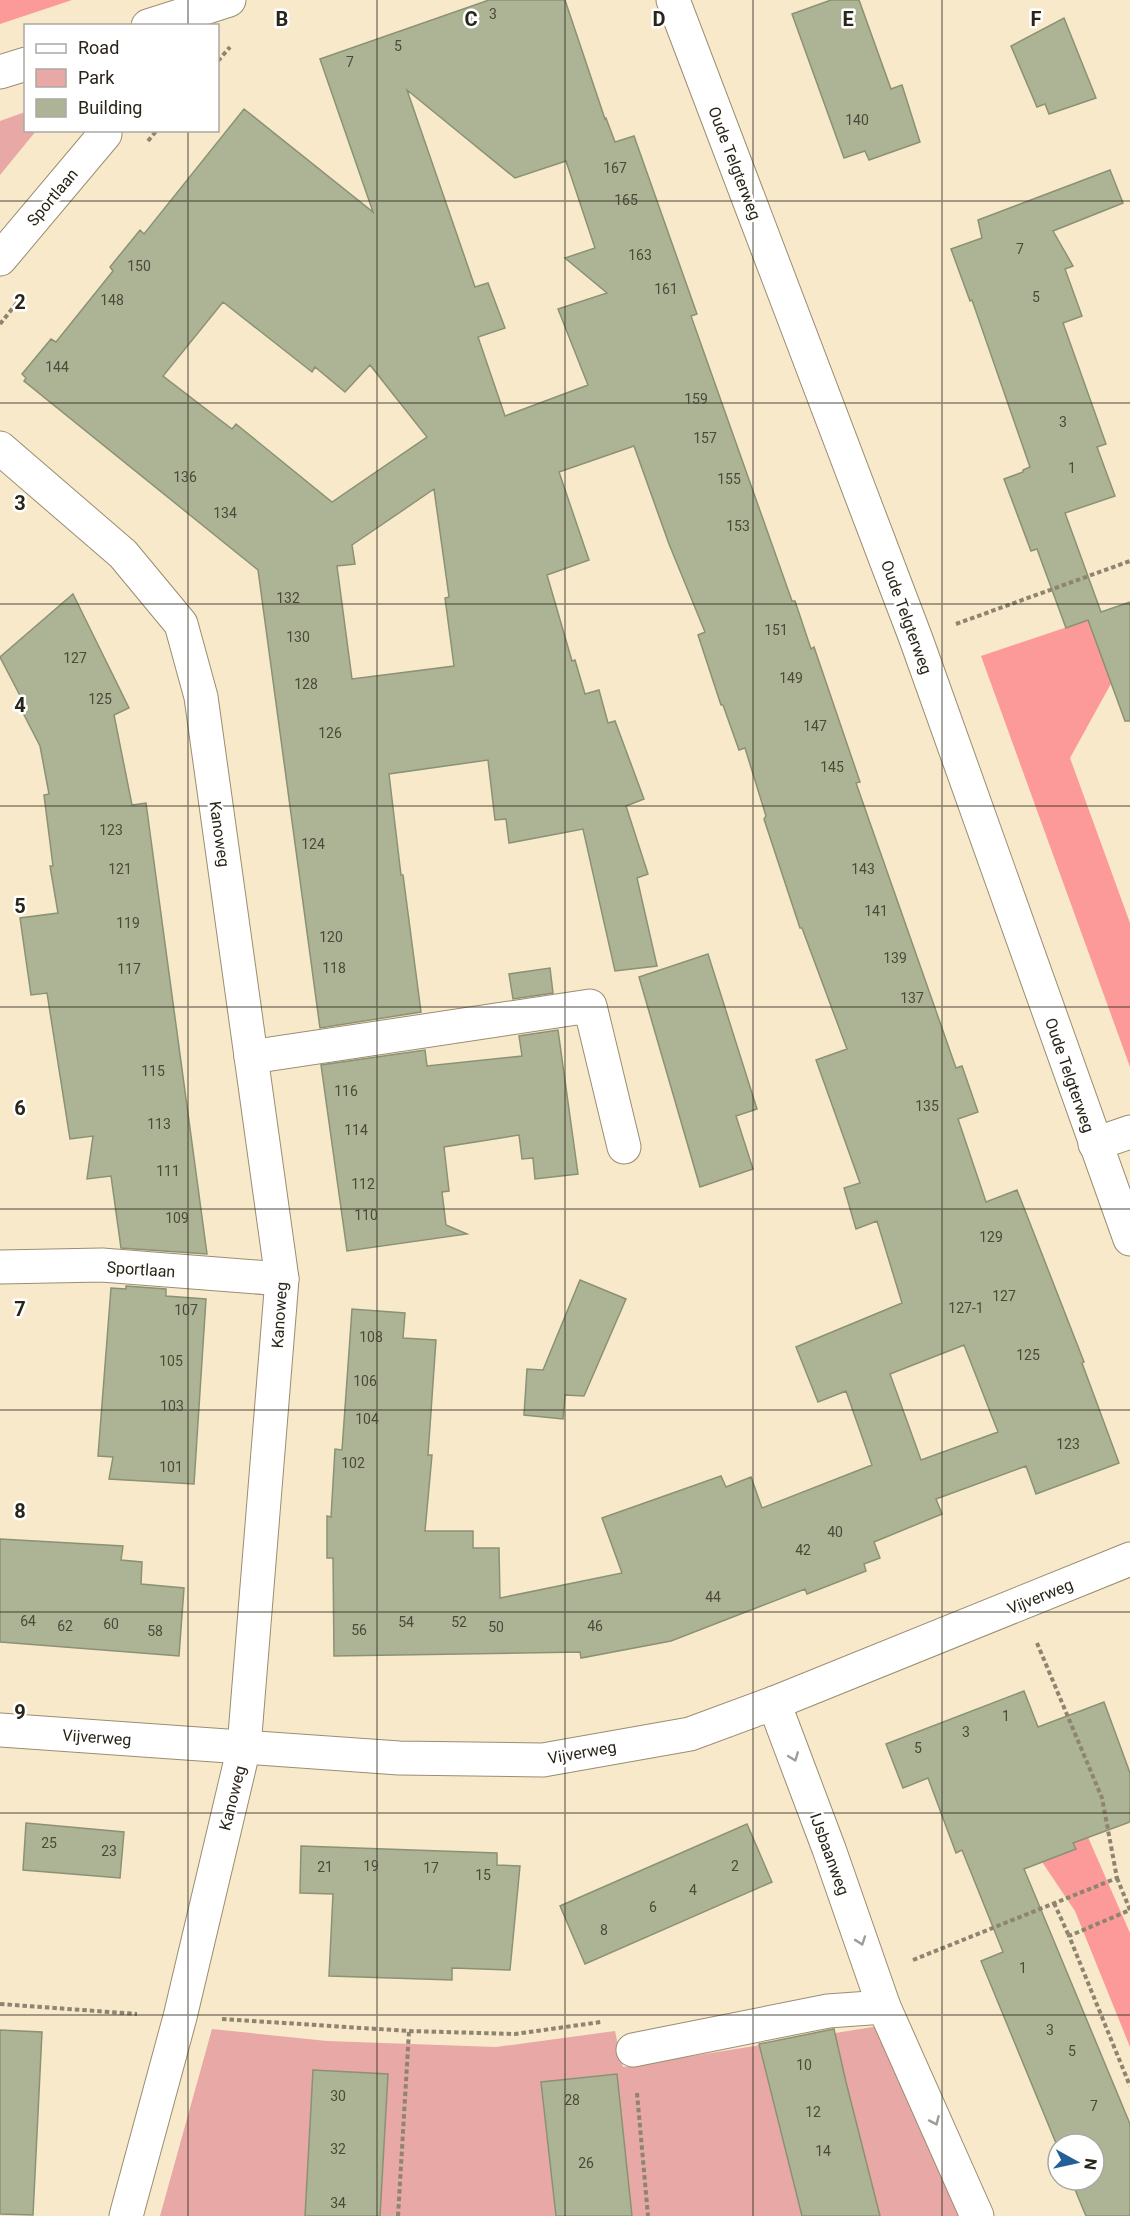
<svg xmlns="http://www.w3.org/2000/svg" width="1130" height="2216" font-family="Roboto,sans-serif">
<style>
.green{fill:#e8a8a6}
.forest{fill:#fc9a99}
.building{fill:#adb496;stroke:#8b9274;stroke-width:1.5;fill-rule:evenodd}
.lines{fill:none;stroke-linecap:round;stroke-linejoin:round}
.minor-casing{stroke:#9a8d71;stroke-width:35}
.path{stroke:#8e8470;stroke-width:4;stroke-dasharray:4.5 3;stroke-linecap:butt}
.minor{stroke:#fff;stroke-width:33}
.oneway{stroke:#9f9d98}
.grid{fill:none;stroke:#2a2519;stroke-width:1.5;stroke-opacity:0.55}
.labels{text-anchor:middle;stroke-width:5;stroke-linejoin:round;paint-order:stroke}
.number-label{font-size:14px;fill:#4b4938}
.street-label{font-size:16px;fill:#2a2519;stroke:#fff}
.grid-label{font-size:20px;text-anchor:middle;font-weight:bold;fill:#2a2519;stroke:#fff;stroke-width:5;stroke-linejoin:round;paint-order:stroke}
</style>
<rect width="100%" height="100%" fill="#f8e9cb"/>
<g class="green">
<path d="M25,112L26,130L36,131L0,175V121Z"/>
<path d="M879,2026L958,2216H160L212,2029L327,2041L496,2047L615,2031L623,2067Z"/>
</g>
<g class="forest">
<path d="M0,0H72L0,24Z"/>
<path d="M1094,618L1113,680L1070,758L1130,923V1067L981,656Z"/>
<path d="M1087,1835L1130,1933V2047L1075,1911L1034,1850Z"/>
</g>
<g class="building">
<path d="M489,0H565L605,119L606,118L615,142L634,136L697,314L691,316L792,601H795L811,649L814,647L860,782L856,783L956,1068L962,1066L978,1112L958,1119L986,1202L1017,1190L1084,1362L1082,1363L1119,1463L1036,1494L1026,1466L936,1499L942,1514L874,1542L880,1558L864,1564L866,1571L807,1594L805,1589L671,1641L581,1658L580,1652L334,1656L333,1558H327V1516L331,1517L335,1449L342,1450L352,1309L405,1313L403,1338L436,1340L428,1455H432L425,1531H473V1548H499L500,1598L622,1573L602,1518L721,1476L726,1487L751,1477L762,1508L872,1465L846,1391L818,1402L796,1347L902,1303L877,1221L856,1229L844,1188L860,1183L816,1060L847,1049L802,928H800L764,819L766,816L745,748L739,750L723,705H721L698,635L705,632L669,544L634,446L559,472L589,560L547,575L572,661L575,660L585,694L599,690L608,723L615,721L644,799L626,806L648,874L637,878L657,966L615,971L583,829L509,843L506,819L495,820L488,760L389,774L401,875H403L421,1012L320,1028L258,570L24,381L26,378L22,374L51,339L56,342L113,271L110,267L140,230L144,234L244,109L373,212L320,59ZM407,90L515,178L566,161L595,248L565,258L607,293L558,309L588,385L505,416L478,337L505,328L488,283L475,287ZM223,302L312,372L315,367L345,392L370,365L427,437L332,502L236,424L232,429L163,376ZM434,489L449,597L445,598L454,666L352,679L337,566L355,564L352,545ZM964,1345L998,1432L921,1460L890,1374Z"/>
<path d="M831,0H859L891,89L902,85L920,142L869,160L865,151L844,158L792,14Z"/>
<path d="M1064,18L1096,98L1049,114L1045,104L1037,107L1011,46Z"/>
<path d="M1110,170L1123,203L1053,231L1073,266L1065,269L1082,316L1063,323L1106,444L1097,447L1115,496L1065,513L1101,612L1130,602V721H1125L1088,620L1066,628L1037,549L1031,551L1004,479L1023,472V470L1030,467L972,300L970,301L951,249L982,238L978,220Z"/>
<path d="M73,594L129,708L114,715L132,805L146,803L207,1254L121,1248L111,1176L87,1179L93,1136L70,1139L47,993L31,995L20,918L58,913L50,866H53L44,795L49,794L40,746L22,711L27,709L0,657Z"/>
<path d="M708,954L757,1109L736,1116L753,1169L700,1187L639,977Z"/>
<path d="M550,968L553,993L513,999L509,974Z"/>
<path d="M558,1030L578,1174L535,1179L533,1158L522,1159L519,1135L444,1147L449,1191L442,1192L446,1225L467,1234L347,1251L321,1065L425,1050L427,1066L522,1056L519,1036Z"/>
<path d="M580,1280L626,1299L584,1396L565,1395L563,1419L524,1415L527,1369L543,1370Z"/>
<path d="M126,1286L166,1289V1296L206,1299L194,1484L109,1479L113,1457L98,1456L111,1288L126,1289Z"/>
<path d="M0,1539L123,1546L121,1560L142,1562L141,1584L184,1588L179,1656L0,1642Z"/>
<path d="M1024,1691L1038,1727L1104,1702L1130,1773V1822L1073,1843L1076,1849L1024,1869L1130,2124V2216H1086L1071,2180H1094V2144H1058V2148L981,1961L1003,1952L962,1850L956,1853L928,1778L903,1788L886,1744Z"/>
<path d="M26,1823L124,1832L120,1878L23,1870Z"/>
<path d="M747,1824L772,1882L585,1964L560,1906Z"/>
<path d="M301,1846L497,1853V1865L520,1866L510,1970L452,1968V1980L329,1976L333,1894L300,1893Z"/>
<path d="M834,2029L846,2082L880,2216H802L759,2044Z"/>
<path d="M0,2030L42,2032L33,2215L0,2214Z"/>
<path d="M313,2070L388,2074L380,2216H305Z"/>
<path d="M617,2074L632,2216H556L541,2082Z"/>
</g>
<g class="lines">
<defs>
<g id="minor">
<path d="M673,0L916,639L1130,1239"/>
<path d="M148,26L229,0"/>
<path d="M0,72L26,64"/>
<path d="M0,259L105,134"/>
<path d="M0,448L123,554L181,624L201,697L282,1279L244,1747L180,2017L126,2216"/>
<path d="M251,1057L590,1006L624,1147"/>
<path d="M1095,1144L1130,1132"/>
<path d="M0,1267L102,1265L282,1279"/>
<path d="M774,1703L829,1849L884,2007L977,2216"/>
<path d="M0,1730L399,1758L543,1760L690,1734L774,1703L1130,1559"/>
<path d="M633,2050L828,2011L884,2007"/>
</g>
</defs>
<use href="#minor" class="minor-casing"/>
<g class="path">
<path d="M218,61L230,47"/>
<path d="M148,141L157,130"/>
<path d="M0,324L20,299"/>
<path d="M956,624L1130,561"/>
<path d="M1117,1878L1130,1910L1069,1936L1130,2086"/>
<path d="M1054,1903L1069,1936"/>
<path d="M913,1960L1117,1878L1102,1798L1037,1643"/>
<path d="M0,2004L137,2014"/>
<path d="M222,2019L409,2031L515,2034L601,2022"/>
<path d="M637,2093L648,2216"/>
<path d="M398,2216L409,2031"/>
</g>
<use href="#minor" class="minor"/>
</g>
<defs><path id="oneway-chevron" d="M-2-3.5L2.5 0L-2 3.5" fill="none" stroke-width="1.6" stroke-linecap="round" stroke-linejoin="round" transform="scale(1.5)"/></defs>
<g class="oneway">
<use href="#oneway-chevron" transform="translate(794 1757) rotate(69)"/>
<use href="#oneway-chevron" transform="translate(861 1941) rotate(71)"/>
<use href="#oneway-chevron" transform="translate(935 2121) rotate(66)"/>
</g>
<path class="grid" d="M188,0V26M377,0V2216M565,0V2216M753,0V2216M942,0V2216M188,130V2216M0,201H1130M0,403H1130M0,604H1130M0,806H1130M0,1007H1130M0,1209H1130M0,1410H1130M0,1612H1130M0,1813H1130M0,2015H1130"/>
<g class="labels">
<g class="number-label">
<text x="493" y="19">3</text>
<text x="398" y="51">5</text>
<text x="350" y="67">7</text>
<text x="857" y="125">140</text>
<text x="615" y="173">167</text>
<text x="626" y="205">165</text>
<text x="1020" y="254">7</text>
<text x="640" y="260">163</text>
<text x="139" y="271">150</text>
<text x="666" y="294">161</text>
<text x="1036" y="302">5</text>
<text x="112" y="305">148</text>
<text x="57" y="372">144</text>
<text x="696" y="404">159</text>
<text x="1063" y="427">3</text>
<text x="705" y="443">157</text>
<text x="1072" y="473">1</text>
<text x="185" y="482">136</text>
<text x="729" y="484">155</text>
<text x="225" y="518">134</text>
<text x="738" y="531">153</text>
<text x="288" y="603">132</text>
<text x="776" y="635">151</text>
<text x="298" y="642">130</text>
<text x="75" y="663">127</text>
<text x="791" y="683">149</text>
<text x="306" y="689">128</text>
<text x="100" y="704">125</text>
<text x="815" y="731">147</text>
<text x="330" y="738">126</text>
<text x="832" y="772">145</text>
<text x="111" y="835">123</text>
<text x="313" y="849">124</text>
<text x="120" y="874">121</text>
<text x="863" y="874">143</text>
<text x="876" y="916">141</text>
<text x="128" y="928">119</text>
<text x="331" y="942">120</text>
<text x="895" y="963">139</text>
<text x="334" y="973">118</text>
<text x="129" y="974">117</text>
<text x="912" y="1003">137</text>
<text x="153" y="1076">115</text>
<text x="346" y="1096">116</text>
<text x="927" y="1111">135</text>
<text x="159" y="1129">113</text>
<text x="356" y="1135">114</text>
<text x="168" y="1176">111</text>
<text x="363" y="1189">112</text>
<text x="366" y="1220">110</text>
<text x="177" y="1223">109</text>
<text x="991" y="1242">129</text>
<text x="1004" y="1301">127</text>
<text x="966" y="1313">127-1</text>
<text x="186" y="1315">107</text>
<text x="371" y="1342">108</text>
<text x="1028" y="1360">125</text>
<text x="171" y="1366">105</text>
<text x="365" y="1386">106</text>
<text x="172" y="1411">103</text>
<text x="367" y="1424">104</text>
<text x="1068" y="1449">123</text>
<text x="353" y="1468">102</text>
<text x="171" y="1472">101</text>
<text x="835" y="1537">40</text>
<text x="803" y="1555">42</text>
<text x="713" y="1602">44</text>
<text x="28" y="1626">64</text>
<text x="406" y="1627">54</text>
<text x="459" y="1627">52</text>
<text x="111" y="1629">60</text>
<text x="65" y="1631">62</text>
<text x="595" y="1631">46</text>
<text x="496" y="1632">50</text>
<text x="359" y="1635">56</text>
<text x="155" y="1636">58</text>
<text x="1006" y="1721">1</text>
<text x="966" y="1737">3</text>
<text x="918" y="1753">5</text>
<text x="49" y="1848">25</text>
<text x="109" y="1856">23</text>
<text x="371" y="1871">19</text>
<text x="735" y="1871">2</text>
<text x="325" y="1872">21</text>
<text x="431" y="1873">17</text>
<text x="483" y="1880">15</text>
<text x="693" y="1895">4</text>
<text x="653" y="1912">6</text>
<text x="604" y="1935">8</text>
<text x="1023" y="1973">1</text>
<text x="1050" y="2035">3</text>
<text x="1072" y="2056">5</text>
<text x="804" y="2070">10</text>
<text x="338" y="2101">30</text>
<text x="572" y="2105">28</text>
<text x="1094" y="2111">7</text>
<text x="813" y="2117">12</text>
<text x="338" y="2154">32</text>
<text x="823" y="2156">14</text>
<text x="586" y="2168">26</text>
<text x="338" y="2208">34</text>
</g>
<g class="street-label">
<text transform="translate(735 163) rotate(69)" y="6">Oude Telgterweg</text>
<text transform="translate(52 197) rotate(-50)" y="6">Sportlaan</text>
<text transform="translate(907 617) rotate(70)" y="6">Oude Telgterweg</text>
<text transform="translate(220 834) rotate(82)" y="6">Kanoweg</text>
<text transform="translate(1070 1075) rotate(71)" y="6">Oude Telgterweg</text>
<text transform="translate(141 1269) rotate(4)" y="6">Sportlaan</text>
<text transform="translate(279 1315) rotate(-86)" y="6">Kanoweg</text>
<text transform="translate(1040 1596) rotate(-22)" y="6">Vijverweg</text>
<text transform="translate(97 1737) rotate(4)" y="6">Vijverweg</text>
<text transform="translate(582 1752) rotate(-10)" y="6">Vijverweg</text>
<text transform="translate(232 1798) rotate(-76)" y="6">Kanoweg</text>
<text transform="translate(830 1854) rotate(70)" y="6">IJsbaanweg</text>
</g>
</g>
<g class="grid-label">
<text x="282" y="26">B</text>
<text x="471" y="26">C</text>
<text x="659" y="26">D</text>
<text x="848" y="26">E</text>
<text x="1036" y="26">F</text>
<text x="20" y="309">2</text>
<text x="20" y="510">3</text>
<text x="20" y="712">4</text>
<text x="20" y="913">5</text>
<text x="20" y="1115">6</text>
<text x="20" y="1316">7</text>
<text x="20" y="1518">8</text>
<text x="20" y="1719">9</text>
</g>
<rect x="24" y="24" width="195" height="108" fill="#ffffff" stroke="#aaa8a3" stroke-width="1.5"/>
<rect x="36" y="44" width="30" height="9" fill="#ffffff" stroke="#aaa8a3" stroke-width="1.5"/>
<text x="78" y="54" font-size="18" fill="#2a2519">Road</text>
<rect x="36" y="69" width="30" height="18" fill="#e8a8a6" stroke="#aaa8a3" stroke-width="1.5"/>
<text x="78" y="84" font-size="18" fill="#2a2519">Park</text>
<rect x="36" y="99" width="30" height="18" fill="#adb496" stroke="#aaa8a3" stroke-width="1.5"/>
<text x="78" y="114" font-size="18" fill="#2a2519">Building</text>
<g transform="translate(1076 2162) rotate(98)"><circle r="28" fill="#ffffff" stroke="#aaa8a3" stroke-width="1.5"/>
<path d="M0-4.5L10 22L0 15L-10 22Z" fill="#246097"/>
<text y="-9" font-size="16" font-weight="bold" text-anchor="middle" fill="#2a2519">N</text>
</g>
</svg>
